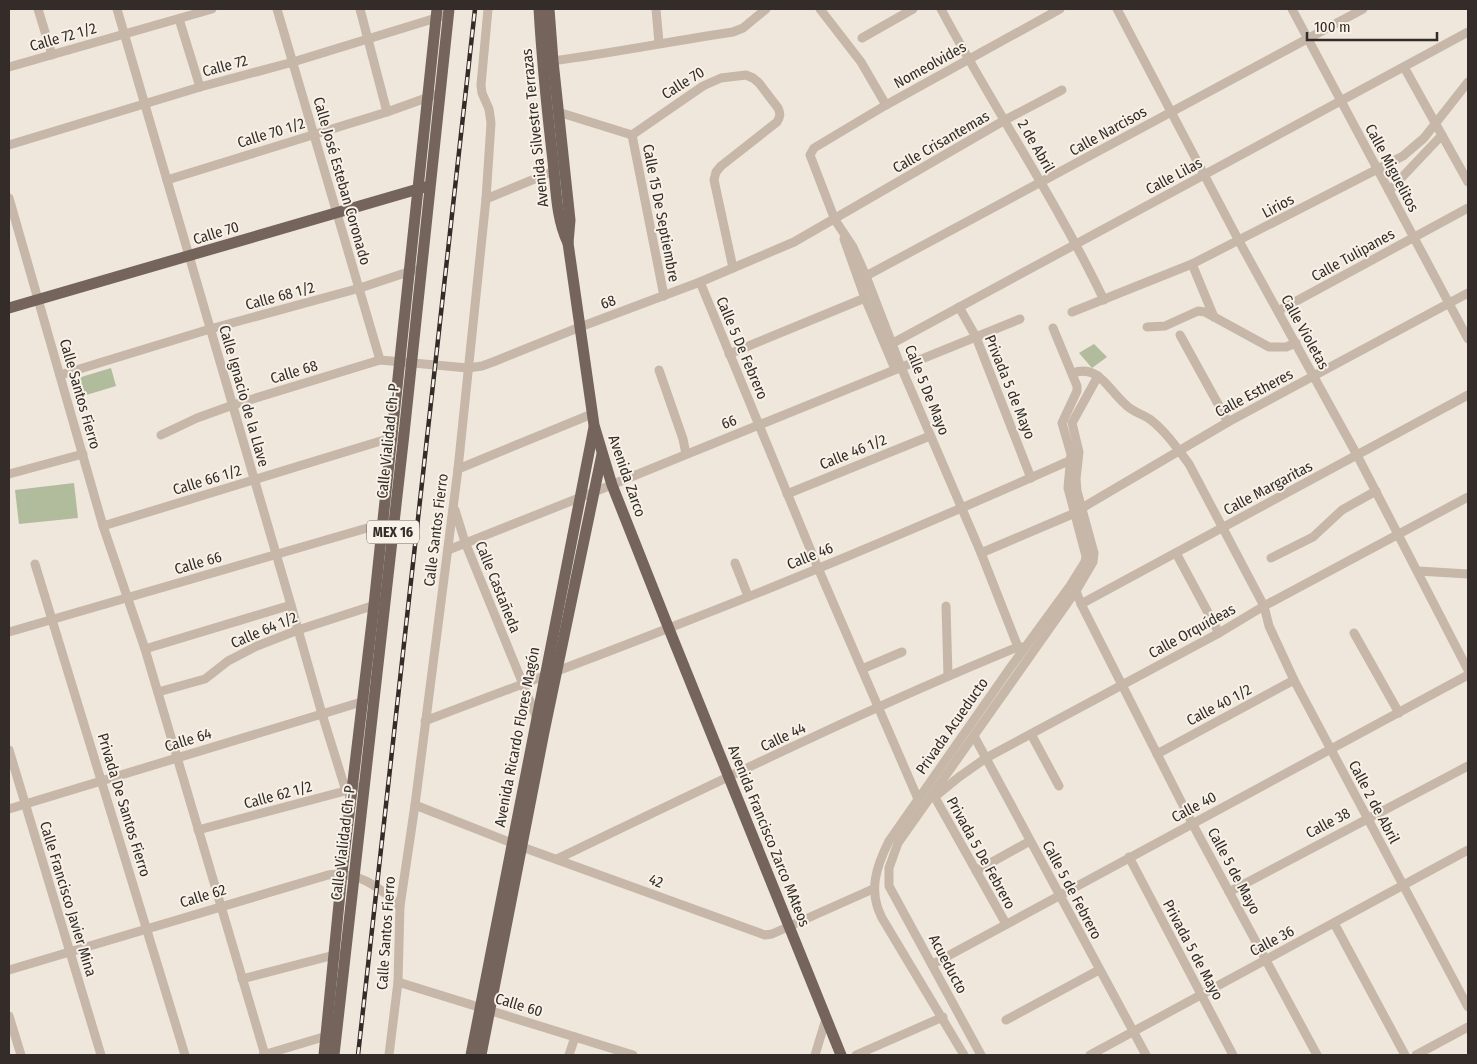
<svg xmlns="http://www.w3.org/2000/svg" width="1477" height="1064" font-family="'Fira Sans Condensed',sans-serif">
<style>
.green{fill:#b1bc9d}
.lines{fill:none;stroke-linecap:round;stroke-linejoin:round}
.minor{stroke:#c6b7a9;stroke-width:9}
.major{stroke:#74645b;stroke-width:11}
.rail-casing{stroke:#342c28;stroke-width:4.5}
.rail{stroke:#f7f1e7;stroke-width:2.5;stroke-dasharray:8;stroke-linecap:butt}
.labels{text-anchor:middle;stroke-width:4;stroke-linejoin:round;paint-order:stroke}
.shield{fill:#f7f1e7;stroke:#6e6761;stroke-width:1}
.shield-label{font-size:14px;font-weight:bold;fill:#342c28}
.street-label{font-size:15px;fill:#342c28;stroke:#f7f1e7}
</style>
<rect width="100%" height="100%" fill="#efe7dc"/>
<g class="green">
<path d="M1094,344L1107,357L1092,368L1079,353Z"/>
<path d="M111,368L116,386L83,396L78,378Z"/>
<path d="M74,483L78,518L19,524L15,490Z"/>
</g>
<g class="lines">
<g class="minor">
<path d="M38,9L52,55"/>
<path d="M117,9L291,605L322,714L346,791"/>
<path d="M277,9L380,360"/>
<path d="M360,9L387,112"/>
<path d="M656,9L659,43"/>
<path d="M820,9L861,62L886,105"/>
<path d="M941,9C993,107 1056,200 1104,300"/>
<path d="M1117,9L1239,241L1357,455L1468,670"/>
<path d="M1292,9L1468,339"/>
<path d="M179,19L200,87"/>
<path d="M862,38L913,9"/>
<path d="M553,61C613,53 673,41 733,32L743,28L766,9"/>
<path d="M9,67L212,9"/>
<path d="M1404,67L1468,182"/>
<path d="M558,112L632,135"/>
<path d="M632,135L703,86L721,78L746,75L753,78L759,83L778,108C781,114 780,117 777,122L721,166L716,172L714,180L733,268"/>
<path d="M632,135L664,296"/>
<path d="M9,145L200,87L293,62L449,14"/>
<path d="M167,180L387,112L440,93"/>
<path d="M1389,191L1442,135"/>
<path d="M9,198L103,526L145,649L265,1055"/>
<path d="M486,199L554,171"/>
<path d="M844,239L865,298L895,369"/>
<path d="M1192,264L1214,317"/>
<path d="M866,276L1363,9"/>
<path d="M700,282L818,568L918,799"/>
<path d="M959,307L976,337L1031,478"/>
<path d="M1278,311L1468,208"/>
<path d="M1072,312L1192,264L1403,156L1424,138L1468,82"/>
<path d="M1147,327L1165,326L1198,311L1205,312L1269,347H1286L1296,343"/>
<path d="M1180,335L1228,422"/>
<path d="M893,343L1468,32"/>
<path d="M729,354L865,298"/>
<path d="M659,370L683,439L686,454"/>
<path d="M1073,373C1098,364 1108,389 1125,404C1132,412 1143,414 1151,420C1166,432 1178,449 1189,464L1264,606L1269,626L1294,680L1468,1007"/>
<path d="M60,375L210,329L360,288L414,270"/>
<path d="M161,435L197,418L233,405L380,360L468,368L482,366L493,362L580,327L700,282L794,242L1005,120L1062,90"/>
<path d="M458,469L592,414"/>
<path d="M9,474L83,454"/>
<path d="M787,494L930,436"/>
<path d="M1082,508L1228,422L1468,293"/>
<path d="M455,510L465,542L538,721"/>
<path d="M103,526L397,436"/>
<path d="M448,550L594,492L1020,319"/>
<path d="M981,553L1075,513"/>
<path d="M1176,553L1219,633"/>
<path d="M1271,558L1313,537L1342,510L1376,491"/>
<path d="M735,563L748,596"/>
<path d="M35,564L185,1055"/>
<path d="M1418,571L1468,574"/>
<path d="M1076,591L1081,604L1192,823L1317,1055"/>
<path d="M1081,604L1468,395"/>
<path d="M946,606L948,676"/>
<path d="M9,632L388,522"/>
<path d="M1354,633L1399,713"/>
<path d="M1018,647L981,553L901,367L866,276L853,247L835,220L810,155L814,148L886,105L1060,9"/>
<path d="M145,649L291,605"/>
<path d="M862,669L902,652"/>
<path d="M158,692L205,679L228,661L257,646L298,630L378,604"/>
<path d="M425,721C506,690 588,660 669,628C804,576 938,519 1071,460"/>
<path d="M1031,734L1059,786"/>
<path d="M974,736L1146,1055"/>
<path d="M9,750L101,1055"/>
<path d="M1157,754L1294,680"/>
<path d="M933,794L1006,924"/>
<path d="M937,795L959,777L986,758L1219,633L1264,606L1468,497"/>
<path d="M415,805L522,847L765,935L772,934L873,889"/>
<path d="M9,809L368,700"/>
<path d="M198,830L364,786"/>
<path d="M1129,857L1233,1055"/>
<path d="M557,859C709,786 862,711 1018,647H1022"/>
<path d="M976,871L1030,841"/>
<path d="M1229,892L1468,766"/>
<path d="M1334,923L1405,1055"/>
<path d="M933,964L1468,675"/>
<path d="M9,970L328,875C357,870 379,887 400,906"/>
<path d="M242,979L338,954"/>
<path d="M398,982L633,1055"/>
<path d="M9,1016L21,1055"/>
<path d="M1006,1020L1099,970"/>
<path d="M263,1055L330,1035"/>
<path d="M389,1055L398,982L400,906L415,805L458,469L486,199L491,123L489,109L482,93L481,85L488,9"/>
<path d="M569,1055L575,1037"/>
<path d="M815,1055L826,1019"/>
<path d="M856,1055L943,1017"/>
<path d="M964,1055L882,918C868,891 876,867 889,841L1010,668L1070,586L1085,562L1086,556L1068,488L1071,454L1062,423L1077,391V386L1053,328"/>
<path d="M981,1055L889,886V868L898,843L1076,591L1093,562L1094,553L1077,491L1076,479L1079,452L1072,423L1098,376"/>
<path d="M1090,1055L1468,850"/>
<path d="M1416,1055L1468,1027"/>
</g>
<g class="major">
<path d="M539,9C542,60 547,110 553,161C556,188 556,218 568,243L594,425L612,485L669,629L841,1055"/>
<path d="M549,9L553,61L570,220L568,243"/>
<path d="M9,308L425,187"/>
<path d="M324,1055L342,873L374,605L437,9"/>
<path d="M334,1055L404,434L449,9"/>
<path d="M471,1055L594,427"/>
<path d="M481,1055L544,732L602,454"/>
</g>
<defs>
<path id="rail" d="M358,1055L475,9"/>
</defs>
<use href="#rail" class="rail-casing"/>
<use href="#rail" class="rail"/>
</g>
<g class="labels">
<rect class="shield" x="367" y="520.5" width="52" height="23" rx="4"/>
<g class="shield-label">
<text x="393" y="537">MEX 16</text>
</g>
<g class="street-label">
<text transform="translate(63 37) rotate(-16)" y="5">Calle 72 1/2</text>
<text transform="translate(930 65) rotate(-29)" y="5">Nomeolvides</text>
<text transform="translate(225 66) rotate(-15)" y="5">Calle 72</text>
<text transform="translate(683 83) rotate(-32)" y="5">Calle 70</text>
<text transform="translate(535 128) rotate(-96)" y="5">Avenida Silvestre Terrazas</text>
<text transform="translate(1108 131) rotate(-29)" y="5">Calle Narcisos</text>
<text transform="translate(271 133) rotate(-17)" y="5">Calle 70 1/2</text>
<text transform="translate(941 142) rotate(-30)" y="5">Calle Crisantemas</text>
<text transform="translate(1036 146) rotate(60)" y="5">2 de Abril</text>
<text transform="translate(1392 168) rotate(62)" y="5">Calle Miguelitos</text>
<text transform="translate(1174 176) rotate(-28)" y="5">Calle Lilas</text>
<text transform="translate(342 181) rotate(74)" y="5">Calle José Esteban Coronado</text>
<text transform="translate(1278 206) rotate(-28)" y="5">Lirios</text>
<text transform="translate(661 213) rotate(79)" y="5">Calle 15 De Septiembre</text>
<text transform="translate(216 233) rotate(-17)" y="5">Calle 70</text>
<text transform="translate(1353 255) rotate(-29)" y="5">Calle Tulipanes</text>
<text transform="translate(280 296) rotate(-15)" y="5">Calle 68 1/2</text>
<text transform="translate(608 302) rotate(-20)" y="5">68</text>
<text transform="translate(1305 332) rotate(61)" y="5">Calle Violetas</text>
<text transform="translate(742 348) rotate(67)" y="5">Calle 5 De Febrero</text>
<text transform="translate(294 372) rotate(-17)" y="5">Calle 68</text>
<text transform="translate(1010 387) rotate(68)" y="5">Privada 5 de Mayo</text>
<text transform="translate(927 390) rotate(68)" y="5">Calle 5 De Mayo</text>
<text transform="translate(1254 393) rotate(-28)" y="5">Calle Estheres</text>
<text transform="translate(80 394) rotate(74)" y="5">Calle Santos Fierro</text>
<text transform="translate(244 396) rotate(74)" y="5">Calle Ignacio de la Llave</text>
<text transform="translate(729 422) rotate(-21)" y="5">66</text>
<text transform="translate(388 441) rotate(-84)" y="5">Calle Vialidad Ch-P</text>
<text transform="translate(853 452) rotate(-22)" y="5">Calle 46 1/2</text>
<text transform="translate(627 476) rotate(71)" y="5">Avenida Zarco</text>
<text transform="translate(207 480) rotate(-17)" y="5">Calle 66 1/2</text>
<text transform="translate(1268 488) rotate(-28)" y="5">Calle Margaritas</text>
<text transform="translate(436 530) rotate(-83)" y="5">Calle Santos Fierro</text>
<text transform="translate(810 556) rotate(-22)" y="5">Calle 46</text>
<text transform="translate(198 563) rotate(-16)" y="5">Calle 66</text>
<text transform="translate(498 587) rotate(68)" y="5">Calle Castañeda</text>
<text transform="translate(264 630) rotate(-23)" y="5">Calle 64 1/2</text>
<text transform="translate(1192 631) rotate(-29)" y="5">Calle Orquídeas</text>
<text transform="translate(1219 705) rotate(-28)" y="5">Calle 40 1/2</text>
<text transform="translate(952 726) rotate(-55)" y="5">Privada Acueducto</text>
<text transform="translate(517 737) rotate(-79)" y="5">Avenida Ricardo Flores Magón</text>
<text transform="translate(783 737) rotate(-25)" y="5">Calle 44</text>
<text transform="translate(188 740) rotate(-17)" y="5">Calle 64</text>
<text transform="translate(278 795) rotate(-15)" y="5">Calle 62 1/2</text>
<text transform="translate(1374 802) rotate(62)" y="5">Calle 2 de Abril</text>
<text transform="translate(124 805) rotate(73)" y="5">Privada De Santos Fierro</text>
<text transform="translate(1194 807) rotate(-28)" y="5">Calle 40</text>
<text transform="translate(1328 823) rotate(-28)" y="5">Calle 38</text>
<text transform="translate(769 836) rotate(68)" y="5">Avenida Francisco Zarco MAteos</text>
<text transform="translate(343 843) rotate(-83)" y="5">Calle Vialidad Ch-P</text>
<text transform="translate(981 853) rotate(61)" y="5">Privada 5 De Febrero</text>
<text transform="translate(1234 871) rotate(62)" y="5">Calle 5 de Mayo</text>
<text transform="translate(656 881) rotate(20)" y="5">42</text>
<text transform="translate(1072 890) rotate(62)" y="5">Calle 5 de Febrero</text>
<text transform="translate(203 896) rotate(-17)" y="5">Calle 62</text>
<text transform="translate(68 899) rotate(73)" y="5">Calle Francisco Javier Mina</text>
<text transform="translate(386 933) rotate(-86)" y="5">Calle Santos Fierro</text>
<text transform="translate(1272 941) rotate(-28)" y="5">Calle 36</text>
<text transform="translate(1193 950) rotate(62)" y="5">Privada 5 de Mayo</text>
<text transform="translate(948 964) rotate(62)" y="5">Acueducto</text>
<text transform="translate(519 1005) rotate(17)" y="5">Calle 60</text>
</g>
</g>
<rect width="1477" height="1064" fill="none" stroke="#342c28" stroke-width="20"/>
<path d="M1307 32v8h130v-8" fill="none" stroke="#342c28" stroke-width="2.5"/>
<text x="1314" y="32" font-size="15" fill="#342c28" stroke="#f7f1e7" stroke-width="4" paint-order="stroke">100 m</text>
</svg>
